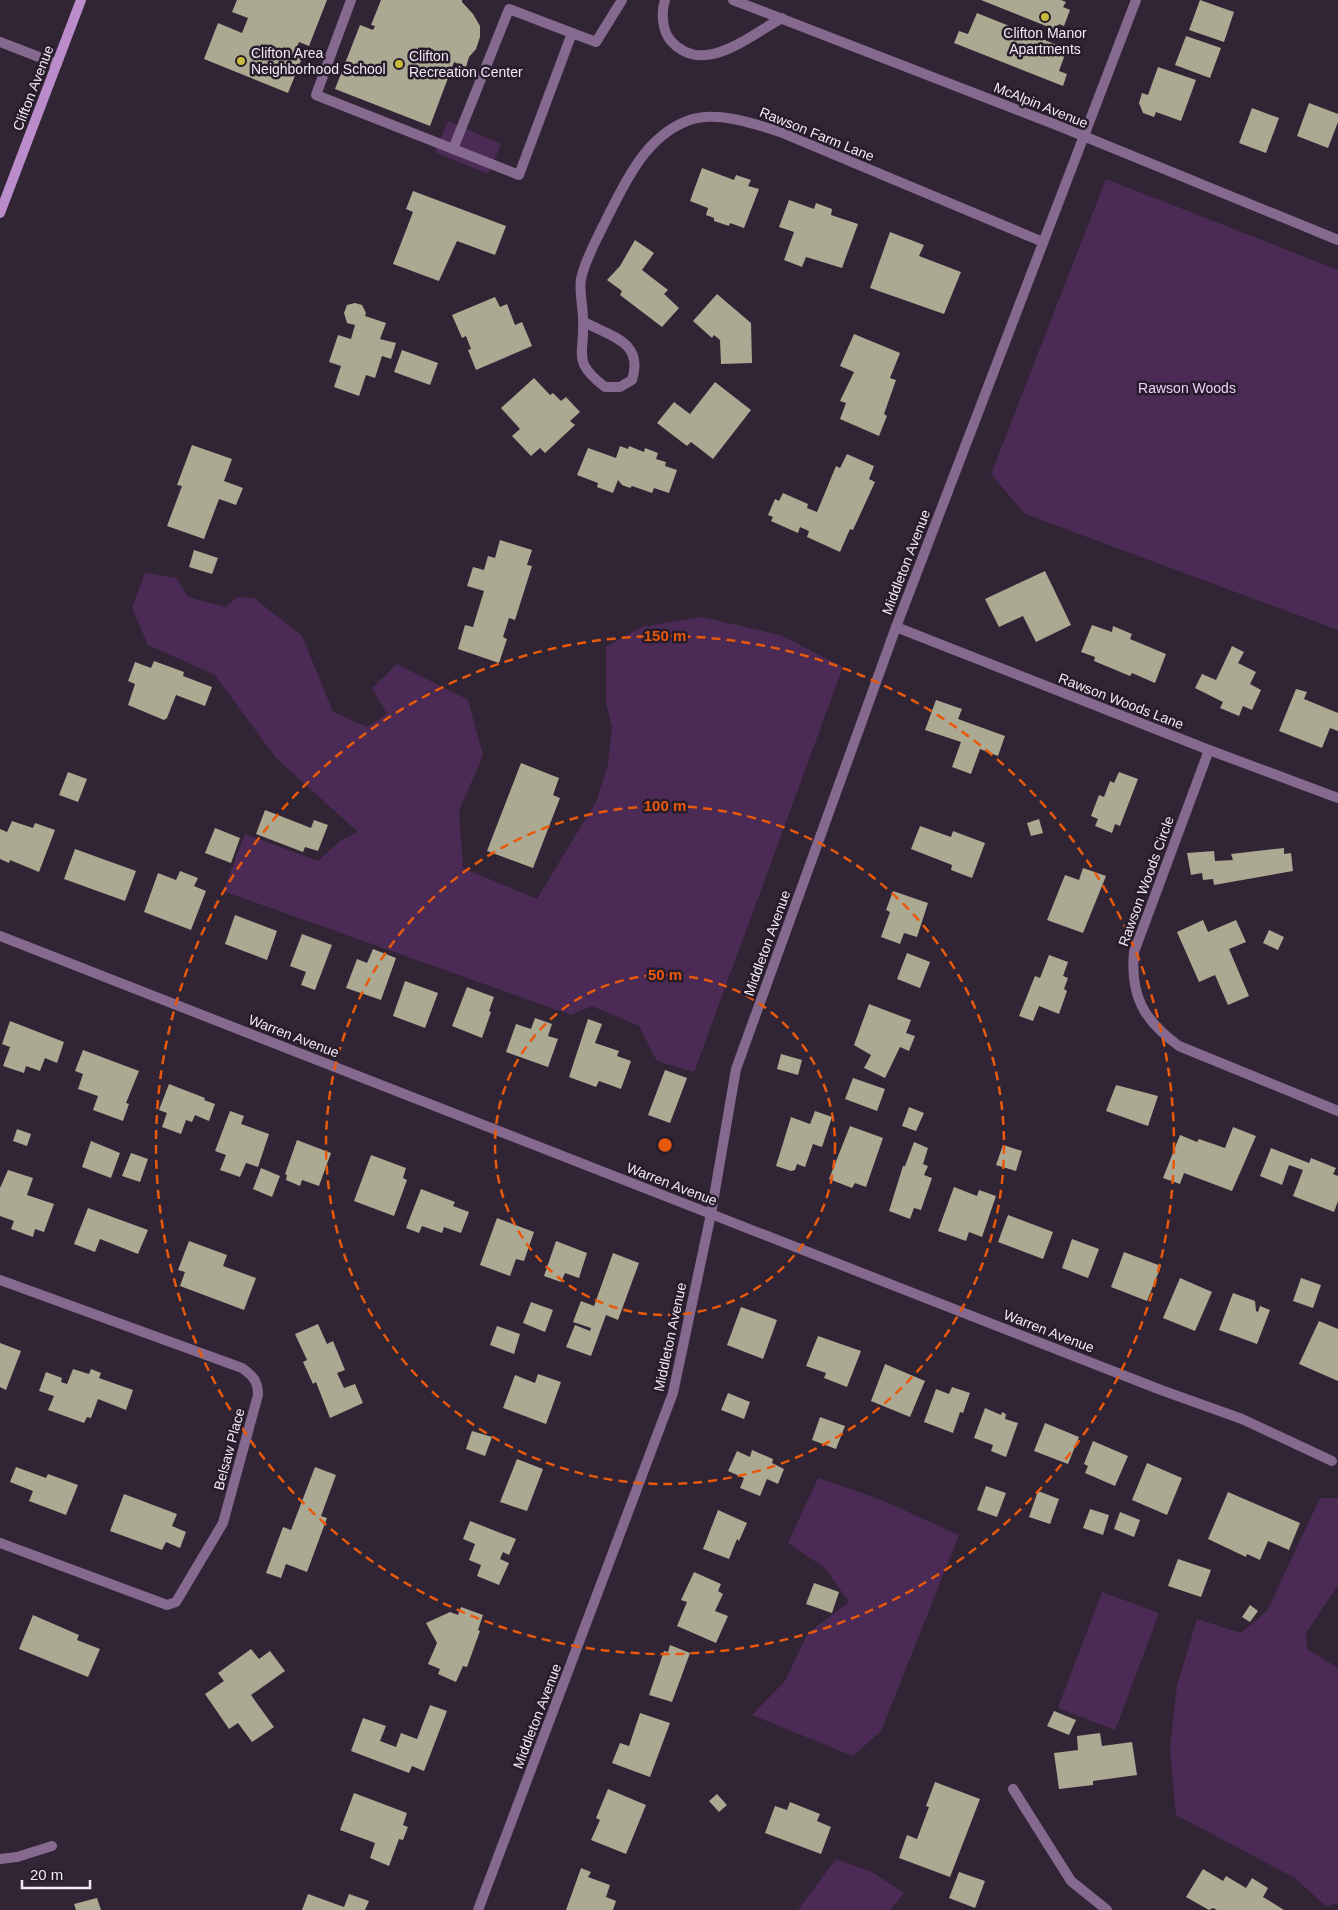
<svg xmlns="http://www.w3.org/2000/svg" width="1338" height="1910" font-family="Helvetica,sans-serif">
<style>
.green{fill:#4b2b55}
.building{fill:#aba992}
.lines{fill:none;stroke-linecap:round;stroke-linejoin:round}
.service{stroke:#86698f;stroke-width:10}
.minor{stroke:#86698f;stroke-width:10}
.tertiary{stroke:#86698f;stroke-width:10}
.secondary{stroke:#ba8cc9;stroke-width:10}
.ring{fill:none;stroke:#e8590c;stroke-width:2.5;stroke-dasharray:9 6}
.poi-dot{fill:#c7bb3b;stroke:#271c2b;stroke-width:2}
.labels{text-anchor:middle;stroke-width:5;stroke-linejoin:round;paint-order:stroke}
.poi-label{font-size:14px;fill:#f1e9f3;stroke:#271c2b;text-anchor:start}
.street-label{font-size:14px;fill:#f1e9f3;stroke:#271c2b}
.park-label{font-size:14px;fill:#f1cffc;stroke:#271c2b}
.centre{fill:#e8590c;stroke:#271c2b;stroke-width:2.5}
.ring-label{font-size:15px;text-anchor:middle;font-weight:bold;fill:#e8590c;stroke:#271c2b;stroke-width:5;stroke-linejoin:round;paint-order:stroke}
</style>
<rect width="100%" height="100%" fill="#312535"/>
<g class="green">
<path d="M448,121L501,144L488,174L435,152Z"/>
<path d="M1106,179L1338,270V630L1025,514L991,474Z"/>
<path d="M145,573L176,578L188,597L225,607L238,597L254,598L302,636L333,712L367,727L387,714L372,688L397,664L468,700L483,755L459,811L463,868L537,899L597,800L608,764L612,727L606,704V647L641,627L701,617L780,635L843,667L694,1072L657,1061L639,1026L592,1006L571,1015L223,891L245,834L318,861L341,840L358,832L276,758L215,675L148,645L132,608Z"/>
<path d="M818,1478L879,1499L959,1535L881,1731L853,1756L752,1715L785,1681L808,1633L849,1602L825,1568L788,1543Z"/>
<path d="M1320,1498H1338V1585L1306,1633L1307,1649L1338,1668V1903L1326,1906L1295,1878L1176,1815L1170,1748L1177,1686L1197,1619L1241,1633L1267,1611Z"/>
<path d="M1102,1592L1159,1613L1115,1730L1058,1708Z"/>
<path d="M836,1859L872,1872L904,1893L890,1910H798Z"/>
</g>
<g class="building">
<path d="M237,0H327L309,46L299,42L294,55L302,58L288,93L204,59L218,23L242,33L248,18L232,12Z"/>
<path d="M381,0H462V2L473,14L480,26V37L476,49L469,57L466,67L454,62L430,126L335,89L360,25L373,30L375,26L371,25Z"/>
<path d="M981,0H1061L1066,2L1063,7L1070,10L1064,26L1059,24L1056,30Z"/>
<path d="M1200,0L1234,12L1224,42L1189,30Z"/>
<path d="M977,13L1067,49L1059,71L1067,74L1063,86L954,43L959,31L968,34Z"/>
<path d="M1186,36L1221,48L1210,78L1175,65Z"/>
<path d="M1158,67L1196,80L1181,121L1156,112L1154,117L1143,113L1139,103L1142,93L1148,95Z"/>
<path d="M1309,103L1338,114V122L1328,148L1297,136Z"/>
<path d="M1252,108L1279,118L1266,153L1239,143Z"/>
<path d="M702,168L734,180L736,175L751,180L748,186L759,189L744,228L730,223L729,226L714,221V218L706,215L708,208L690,201Z"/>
<path d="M413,191L506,226L495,255L457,241L439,281L393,264L413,212L406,209Z"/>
<path d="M789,200L814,209L816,203L832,209L831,215L858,224L842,268L806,257L802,267L784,260L794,232L779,227Z"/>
<path d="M890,232L924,245L919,256L961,272L944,314L870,288Z"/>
<path d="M635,240L654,253L642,270L668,290L664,294L679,308L662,327L620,295L622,291L607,280L620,266Z"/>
<path d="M717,294L751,323L752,363L721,364L720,340L714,335L712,338L693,321Z"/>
<path d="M495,297L500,307L507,304L515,325L522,322L532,346L476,370L468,350L471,349L466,336L462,338L452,315Z"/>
<path d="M355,303L362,305L366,313L365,316L386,323L380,339L396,343L391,359L382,356L375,378L366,375L359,396L334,387L341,366L329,362L338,335L351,339L355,325L347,323L344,313L347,305Z"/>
<path d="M854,334L900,353L890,378L896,380L884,414L887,416L879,436L840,419L846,403L840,401L854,372L840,366Z"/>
<path d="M402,350L438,363L430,385L394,372Z"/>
<path d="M534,378L550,395L553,393L561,401L566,397L580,412L570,421L575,425L545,453L540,448L531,456L512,436L520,429L501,408Z"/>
<path d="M715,382L751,410L713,459L691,442L687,446L657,423L674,402L690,414Z"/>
<path d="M192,445L232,459L224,481L243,488L236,505L219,499L204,539L167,526L182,486L177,485Z"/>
<path d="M620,446L628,449L629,446L644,452L645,448L658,453L656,459L666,462L665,466L677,470L669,493L654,488L652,493L632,486L630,488L622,485L618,480L613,493L597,487L598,483L577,475L588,448L616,458Z"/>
<path d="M847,454L874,466L869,479L875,482L853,530L850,529L840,552L807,537L809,531L800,527L798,533L771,521L773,517L768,515L775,499L779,501L783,493L808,504L807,508L817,512L836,466L840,468Z"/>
<path d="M500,540L532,550L527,565L532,566L515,620L509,618L503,637L507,639L499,663L458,649L465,625L473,627L484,591L467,586L473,567L484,570L488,556L495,558Z"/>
<path d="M194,550L218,558L212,574L189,567Z"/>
<path d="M1045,571L1071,625L1036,642L1023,616L999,627L985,599Z"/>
<path d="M1092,625L1112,632L1113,626L1132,634L1130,639L1166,654L1155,683L1132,673L1130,676L1094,661L1095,657L1081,652Z"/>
<path d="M1232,646L1244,652L1238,663L1256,672L1250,684L1261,690L1252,710L1243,706L1239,716L1220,708L1223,702L1195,688L1202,674L1216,680Z"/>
<path d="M154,661L184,672L183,676L212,687L205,706L176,695L167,718L164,720L128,705L135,684L128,681L135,662L151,668Z"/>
<path d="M1296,689L1307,692L1304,699L1338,713V731L1330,728L1322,748L1279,731Z"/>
<path d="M936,700L962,709L958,719L1005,736L998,756L980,749L971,774L952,767L961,742L925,730Z"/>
<path d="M521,763L559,778L553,795L560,798L533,868L487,851Z"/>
<path d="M68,772L87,779L78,802L59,795Z"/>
<path d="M1119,772L1138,779L1120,826L1115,824L1112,833L1095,826L1098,819L1091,816L1099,795L1104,797L1110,781L1114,783Z"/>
<path d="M265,810L311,828L314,820L328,825L318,851L305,847L303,852L256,834Z"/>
<path d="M1039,819L1043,833L1031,836L1027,823Z"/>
<path d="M12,821L33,828L35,823L55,830L39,872L10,860L9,863L0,859V829L7,832Z"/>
<path d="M920,826L951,837L953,831L985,843L972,878L951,870L952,865L911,849Z"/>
<path d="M215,828L240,838L231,863L205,853Z"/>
<path d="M1284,848V854L1291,853L1293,871L1214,885L1213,879L1203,880L1202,873L1191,875L1187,853L1214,851L1215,861L1233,860L1231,854Z"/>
<path d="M75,849L136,871L125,901L64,879Z"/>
<path d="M1083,868L1106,876L1083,933L1047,920L1065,875L1079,880Z"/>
<path d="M180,871L198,878L194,886L206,891L191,930L144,912L158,873L176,880Z"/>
<path d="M893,891L928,903L917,937L904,933L900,944L881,937L890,912L886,910Z"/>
<path d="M235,915L277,931L267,960L225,944Z"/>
<path d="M1203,920L1208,932L1236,920L1246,942L1229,949L1249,996L1228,1005L1215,975L1199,982L1177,932Z"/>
<path d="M1269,930L1284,937L1278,950L1263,943Z"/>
<path d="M302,934L332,945L315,990L301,985L306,972L290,966Z"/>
<path d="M373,949L396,958L381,1000L346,988L357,959L367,963Z"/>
<path d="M907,953L930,962L920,988L897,979Z"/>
<path d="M1049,955L1068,962L1063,976L1068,978L1064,989L1067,991L1059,1014L1039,1006L1033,1021L1019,1016L1035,976L1040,978Z"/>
<path d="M405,981L438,993L425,1028L393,1016Z"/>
<path d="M467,987L494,997L489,1011L491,1012L482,1038L452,1026Z"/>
<path d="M869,1004L911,1020L906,1033L915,1036L909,1051L900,1047L885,1078L864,1068L871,1055L854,1045Z"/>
<path d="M535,1018L552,1024L548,1036L558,1039L548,1067L506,1052L516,1024L531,1029Z"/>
<path d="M588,1019L602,1024L595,1043L619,1051L617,1056L631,1061L621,1089L599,1081L596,1087L569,1077Z"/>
<path d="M10,1021L64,1042L57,1063L45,1058L40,1071L26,1066L24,1073L3,1066L10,1047L2,1044Z"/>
<path d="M83,1050L139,1071L126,1103L129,1104L123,1121L93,1110L98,1096L78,1089L83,1074L75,1071Z"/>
<path d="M781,1054L802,1060L798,1075L777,1069Z"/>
<path d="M665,1070L687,1078L670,1123L648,1115Z"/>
<path d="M853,1078L885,1089L877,1111L845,1099Z"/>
<path d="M169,1084L205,1098L204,1100L215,1104L209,1121L195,1115L192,1122L186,1120L181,1134L162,1127L167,1113L159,1110Z"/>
<path d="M1116,1085L1158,1096L1148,1126L1106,1111Z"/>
<path d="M909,1107L924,1113L916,1131L902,1126Z"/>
<path d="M230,1111L244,1116L241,1124L269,1134L258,1167L246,1163L240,1177L220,1170L226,1155L215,1151Z"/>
<path d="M815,1111L832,1117L822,1147L813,1144L805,1167L797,1164L795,1170L791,1171L776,1166L791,1117L810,1124Z"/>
<path d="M850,1126L883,1138L866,1187L855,1183L852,1188L829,1179Z"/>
<path d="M1233,1127L1256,1136L1232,1191L1184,1173L1180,1184L1163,1178L1180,1135L1197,1142L1199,1139L1225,1148Z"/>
<path d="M17,1129L31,1134L27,1146L13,1141Z"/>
<path d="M297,1140L331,1153L319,1186L302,1180L300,1186L286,1180L287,1175L285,1174Z"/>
<path d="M91,1141L120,1153L111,1178L82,1167Z"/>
<path d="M914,1142L928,1148L923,1164L928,1166L924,1175L932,1178L921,1210L914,1208L910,1219L889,1211L903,1166H905Z"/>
<path d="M1003,1145L1022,1151L1016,1171L996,1165Z"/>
<path d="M1271,1148L1309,1163L1311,1158L1336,1168L1333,1174L1338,1176V1201L1334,1212L1293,1196L1303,1170L1289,1165L1282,1185L1260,1176Z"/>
<path d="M131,1153L148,1159L140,1182L122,1176Z"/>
<path d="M371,1155L406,1168L403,1178L407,1180L394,1216L354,1201Z"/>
<path d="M261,1168L280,1176L272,1197L253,1189Z"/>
<path d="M8,1170L33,1178L27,1195L54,1204L44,1232L35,1229L33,1237L11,1229L14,1221L0,1216V1188Z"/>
<path d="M954,1187L977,1196L979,1190L996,1196L982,1237L969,1232L966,1241L938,1231Z"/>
<path d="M421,1189L455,1202L453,1206L469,1212L461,1233L444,1227L442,1233L422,1226L419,1233L406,1228Z"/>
<path d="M88,1208L148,1230L138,1254L100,1239L95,1252L74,1244Z"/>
<path d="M1008,1215L1053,1232L1043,1259L998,1242Z"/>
<path d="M497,1218L534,1232L524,1261L516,1259L510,1276L480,1265Z"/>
<path d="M1072,1239L1099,1249L1088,1278L1062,1268Z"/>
<path d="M189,1241L227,1255L223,1266L256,1278L244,1310L180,1286L185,1272L178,1270Z"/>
<path d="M556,1241L587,1253L579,1278L565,1273L561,1282L544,1276Z"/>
<path d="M1124,1252L1161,1266L1147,1301L1111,1287Z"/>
<path d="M613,1253L639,1263L618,1320L606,1315L591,1356L566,1347L575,1325L590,1331L591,1328L573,1322L581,1301L594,1306Z"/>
<path d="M1180,1278L1212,1292L1195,1331L1163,1318Z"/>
<path d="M1301,1278L1321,1285L1313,1308L1293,1301Z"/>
<path d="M1233,1293L1255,1301L1256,1311L1258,1312L1260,1306L1270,1310L1257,1344L1219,1330Z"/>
<path d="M531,1302L553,1310L545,1332L523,1323Z"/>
<path d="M741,1307L777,1320L763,1359L727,1345Z"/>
<path d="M1319,1321L1338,1329V1381L1299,1364Z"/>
<path d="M318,1324L327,1344L333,1341L345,1370L337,1373L344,1388L355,1384L363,1403L330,1418L316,1382L313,1384L303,1362L307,1360L295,1334Z"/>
<path d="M497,1326L520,1334L514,1354L490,1345Z"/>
<path d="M818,1336L861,1351L847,1387L824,1378L826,1373L806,1366Z"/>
<path d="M0,1343L21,1351L6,1390L0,1387Z"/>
<path d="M885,1364L925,1381L910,1417L871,1401Z"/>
<path d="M73,1369L89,1374L91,1369L101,1373L99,1378L133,1390L126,1410L98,1399L91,1418L87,1417L84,1423L48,1410L54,1396L39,1391L46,1372L62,1378L61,1382L67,1384Z"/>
<path d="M538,1374L561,1382L546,1424L503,1408L515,1375L535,1383Z"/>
<path d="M952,1387L970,1393L963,1413L960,1412L953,1433L924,1422L936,1389L949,1394Z"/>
<path d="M728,1393L750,1402L744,1419L721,1410Z"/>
<path d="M985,1408L1001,1415L1002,1412L1006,1414L1005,1419L1018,1423L1006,1457L991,1451L993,1445L974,1438Z"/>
<path d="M820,1417L845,1426L836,1449L812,1440Z"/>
<path d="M1045,1423L1079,1437L1068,1464L1034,1451Z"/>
<path d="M472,1431L492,1437L485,1456L466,1449Z"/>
<path d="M1093,1441L1128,1456L1115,1486L1085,1473L1088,1466L1084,1464Z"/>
<path d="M752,1450L773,1459L772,1463L784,1469L778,1484L767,1479L760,1496L740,1488L744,1478L728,1471L737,1451L750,1457Z"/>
<path d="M517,1459L543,1469L527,1511L500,1502Z"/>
<path d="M1147,1463L1182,1478L1167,1515L1132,1500Z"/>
<path d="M16,1467L46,1478L48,1474L78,1485L66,1515L29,1501L33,1491L10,1482Z"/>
<path d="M315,1467L336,1475L321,1516L327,1518L307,1572L286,1564L281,1578L266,1573L283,1527L291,1530Z"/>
<path d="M986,1486L1006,1493L997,1517L977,1510Z"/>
<path d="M1038,1491L1059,1499L1050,1524L1029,1517Z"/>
<path d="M1228,1492L1300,1523L1289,1550L1268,1541L1260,1560L1247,1554L1246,1557L1208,1539Z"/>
<path d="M124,1494L177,1514L172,1526L186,1532L180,1548L166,1542L162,1550L110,1531Z"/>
<path d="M1090,1509L1109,1515L1103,1535L1083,1528Z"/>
<path d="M718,1510L747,1523L739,1541L737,1539L729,1559L703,1549Z"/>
<path d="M1120,1512L1140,1520L1134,1537L1114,1529Z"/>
<path d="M470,1521L516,1539L509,1555L503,1552L500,1559L509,1563L499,1585L477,1576L481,1565L469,1560L475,1544L463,1539Z"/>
<path d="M1178,1559L1211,1570L1201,1597L1168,1586Z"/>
<path d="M694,1572L721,1584L718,1591L723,1594L715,1611L728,1616L716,1643L677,1626L687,1602L681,1600Z"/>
<path d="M814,1583L839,1592L832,1613L806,1604Z"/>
<path d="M1250,1605L1258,1611L1250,1622L1242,1617Z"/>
<path d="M461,1607L483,1615L478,1630L480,1631L467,1667L463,1666L456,1682L438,1674L440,1669L428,1664L437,1643L426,1623L450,1612L458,1615Z"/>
<path d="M33,1615L79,1635L77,1640L100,1649L88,1677L19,1649Z"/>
<path d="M670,1645L690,1653L672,1702L649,1695L664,1651L668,1652Z"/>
<path d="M251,1649L259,1659L270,1651L285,1671L251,1695L274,1727L252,1742L238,1723L229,1729L205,1694L224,1681L218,1673Z"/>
<path d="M430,1705L447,1711L424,1771L412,1766L409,1773L351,1751L363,1718L386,1726L380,1741L396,1747L401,1733L417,1739Z"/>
<path d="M1054,1711L1076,1720L1069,1735L1047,1726Z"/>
<path d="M640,1713L670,1723L650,1777L612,1763L620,1743L629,1746Z"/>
<path d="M1100,1733L1102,1746L1132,1742L1137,1775L1093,1781V1785L1059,1789L1054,1753L1078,1750L1077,1736Z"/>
<path d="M935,1782L980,1799L950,1877L899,1858L907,1835L917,1839L929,1807L926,1806Z"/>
<path d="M608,1789L646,1805L626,1854L591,1840L600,1820L596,1818Z"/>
<path d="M354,1793L407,1813L403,1825L408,1827L403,1840L399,1839L389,1866L370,1858L375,1843L340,1830Z"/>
<path d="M717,1794L727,1805L719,1812L709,1801Z"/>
<path d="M790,1802L820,1814L817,1821L831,1827L821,1854L765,1833L775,1806L787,1810Z"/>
<path d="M581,1868L591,1872L588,1877L610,1885L606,1897L616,1901L613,1910H566Z"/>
<path d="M1203,1869L1223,1881L1226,1876L1246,1888L1252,1878L1268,1888L1263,1897L1284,1910H1217L1213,1908L1209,1910L1186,1897Z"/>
<path d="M959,1872L985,1881L975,1908L949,1898Z"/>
<path d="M308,1894L344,1907L349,1894L369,1901L365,1910H302Z"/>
<path d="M97,1898L101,1910H76L74,1904Z"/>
</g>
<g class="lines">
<g class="service">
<path d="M351,0L316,95L519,175L572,33L596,42L622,0"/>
<path d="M665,0C661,12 662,31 671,41C703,77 749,36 782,18"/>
<path d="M0,42L57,64"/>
<path d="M453,149L509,9L572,33"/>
</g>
<g class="minor">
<path d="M584,322C612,337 644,342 632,380L620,387H605C571,361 585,355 583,320C583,306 579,293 581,279C585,260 595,243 603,226C623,187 643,138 687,121C714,110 753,123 780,132L1043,242"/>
<path d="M896,627L1209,750L1338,798"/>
<path d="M1209,750L1134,952C1130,995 1143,1020 1179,1046L1338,1111"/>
<path d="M0,936L1161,1390L1242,1419L1332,1461"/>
<path d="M0,1280L242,1368C253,1376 258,1381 258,1395L223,1523L176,1602L167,1605L0,1543"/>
<path d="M1013,1789L1071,1881L1107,1910"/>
<path d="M0,1859L17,1857L52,1846"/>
<path d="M478,1910L673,1393L711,1214L736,1069L896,627L1136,0"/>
</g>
<path class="tertiary" d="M733,0L1059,126L1338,240"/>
<path class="secondary" d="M0,213L81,0"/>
</g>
<g class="ring">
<circle cx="665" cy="1145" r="170"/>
<circle cx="665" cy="1145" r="339"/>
<circle cx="665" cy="1145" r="509"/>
</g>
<g class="poi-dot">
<circle cx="1045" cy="17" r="5"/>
<circle cx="241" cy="61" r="5"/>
<circle cx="399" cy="64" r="5"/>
</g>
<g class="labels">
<g class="poi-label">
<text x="1045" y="38" text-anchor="middle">Clifton Manor<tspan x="1045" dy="16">Apartments</tspan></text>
<text x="251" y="58">Clifton Area<tspan x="251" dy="16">Neighborhood School</tspan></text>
<text x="409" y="61">Clifton<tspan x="409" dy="16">Recreation Center</tspan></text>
</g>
<g class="street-label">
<text transform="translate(33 88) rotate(-69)" y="5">Clifton Avenue</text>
<text transform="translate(1041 105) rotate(22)" y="5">McAlpin Avenue</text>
<text transform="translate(817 134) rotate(22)" y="5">Rawson Farm Lane</text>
<text transform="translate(906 562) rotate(-69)" y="5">Middleton Avenue</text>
<text transform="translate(1121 701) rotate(21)" y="5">Rawson Woods Lane</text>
<text transform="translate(1146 881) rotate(-70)" y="5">Rawson Woods Circle</text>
<text transform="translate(767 943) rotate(-70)" y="5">Middleton Avenue</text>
<text transform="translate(294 1036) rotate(21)" y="5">Warren Avenue</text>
<text transform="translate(672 1184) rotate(21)" y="5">Warren Avenue</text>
<text transform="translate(1049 1331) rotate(21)" y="5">Warren Avenue</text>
<text transform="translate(670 1337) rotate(-78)" y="5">Middleton Avenue</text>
<text transform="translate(229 1449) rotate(-75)" y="5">Belsaw Place</text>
<text transform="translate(537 1716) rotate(-69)" y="5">Middleton Avenue</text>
</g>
<g class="park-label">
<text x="1187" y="393">Rawson Woods</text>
</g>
</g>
<circle cx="665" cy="1145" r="8" class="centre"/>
<g class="ring-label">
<text x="665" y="641">150 m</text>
<text x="665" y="811">100 m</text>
<text x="665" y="980">50 m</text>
</g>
<path d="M22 1880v8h68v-8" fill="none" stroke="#f1e9f3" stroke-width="2.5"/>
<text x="30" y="1880" font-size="15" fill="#f1e9f3" stroke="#271c2b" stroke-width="4" paint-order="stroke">20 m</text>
</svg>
